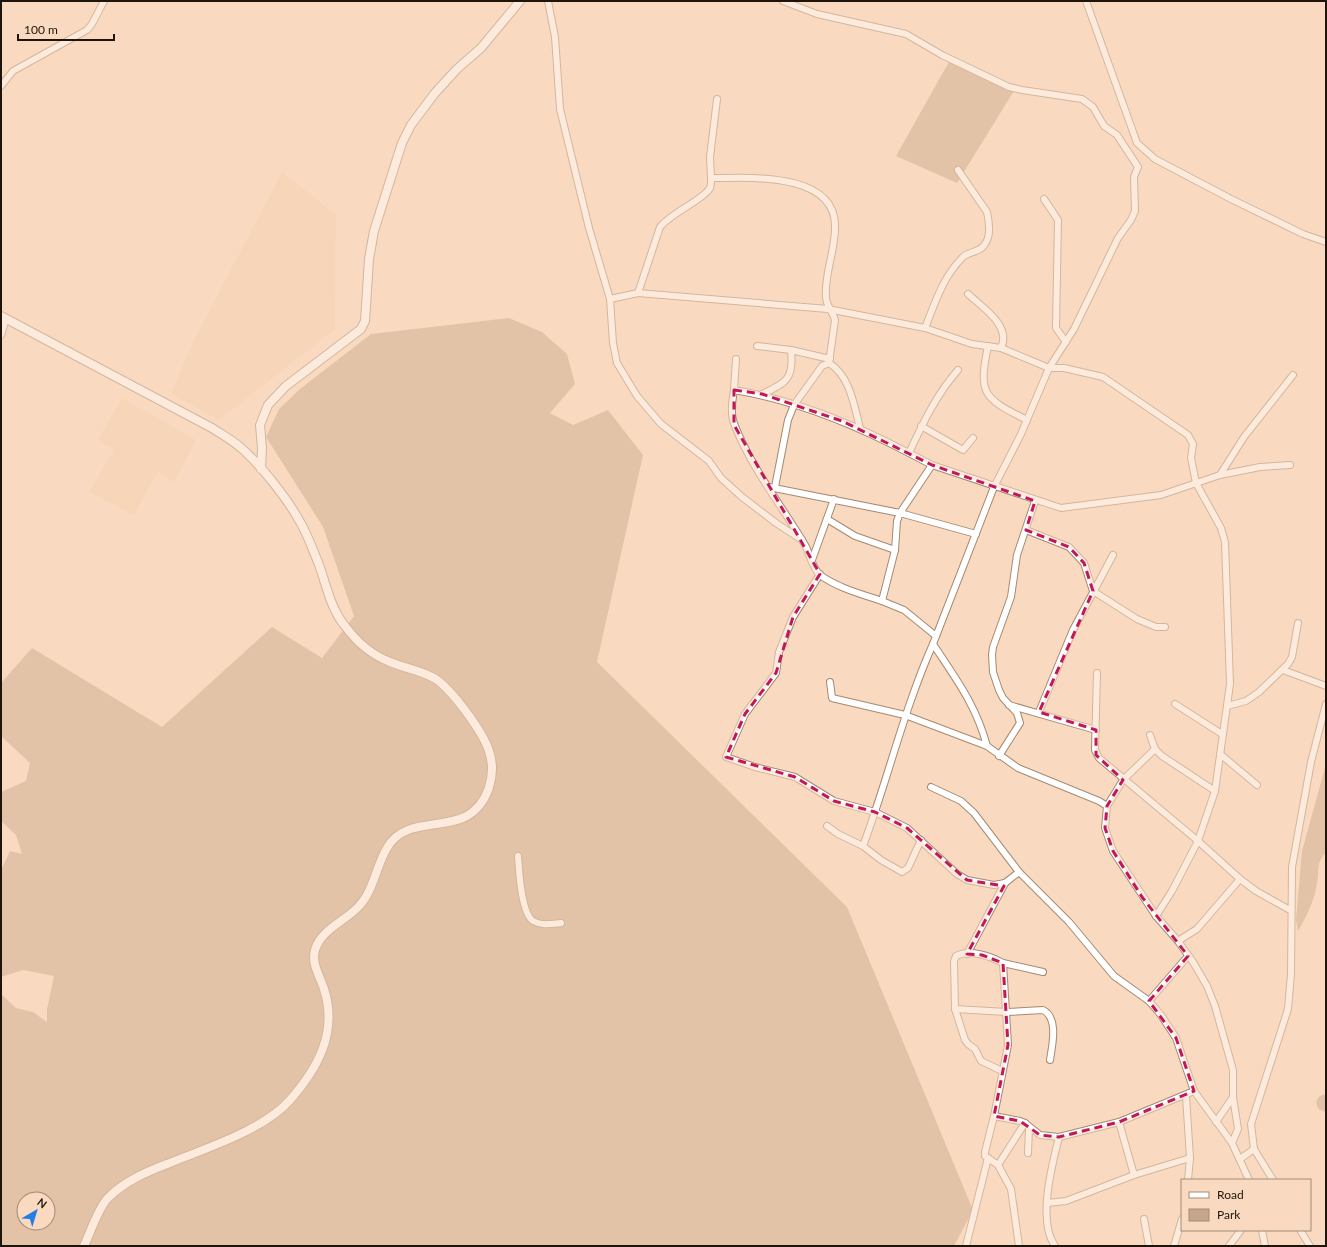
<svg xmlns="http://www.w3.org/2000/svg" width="1327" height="1247" font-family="Lato,sans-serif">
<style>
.built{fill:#f3cfaf}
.green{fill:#c6a78b;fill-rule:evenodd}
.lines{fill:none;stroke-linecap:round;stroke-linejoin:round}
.taxiway{stroke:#bea48e;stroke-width:17}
.minor-casing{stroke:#a58a71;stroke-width:8}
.major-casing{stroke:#a58a71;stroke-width:10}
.minor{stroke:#fff;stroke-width:6}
.major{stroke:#fff;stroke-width:8}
.marked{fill:none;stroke:#c2185b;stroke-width:3;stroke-dasharray:8 5;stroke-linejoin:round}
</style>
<rect width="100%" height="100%" fill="#f9dac0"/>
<g class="built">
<path d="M282,172L336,215L335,329L219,420L171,394L193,342Z"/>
<path d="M122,398L196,440L174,482L158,471L134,515L89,492L114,450L98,439Z"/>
</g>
<g class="green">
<path d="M950,60L1017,86L957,183L896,156Z"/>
<path d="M509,318L542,332L567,354L575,384L550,413L573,425L608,410L643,455L597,662L847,907L973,1210L954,1246H1V994L16,1008L33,1012L47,1022V1009L54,976L23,970L1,977V870L10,851L22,854L16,835L1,821V795L3,791L26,781L30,763L1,736V683L32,648L162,727L272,627L322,658L354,616L323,527L266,437L279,409L300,389L371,334ZM24,1199H48V1223H24Z"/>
<path d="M1326,764V852C1315,866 1320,868 1317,884C1314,901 1307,916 1298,931L1296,920L1302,851Z"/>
</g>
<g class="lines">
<path class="taxiway" d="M1325,1103H1326"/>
<defs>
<g id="minor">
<path d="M548,1L555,37L560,109L589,228L610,299L613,343L617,363L637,396L661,424L709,461L721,478L742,497L776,523L802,540"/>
<path d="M783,1L817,14L906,34L942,55L1009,87L1022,90L1082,99L1093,107L1104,126L1117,135L1138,167L1134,177L1135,211L1131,220L1118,238L1074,329L1049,368L1021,434L994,487L933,644C956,679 976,705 987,746"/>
<path d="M1086,1L1137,143L1155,159L1231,199L1303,234L1326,242"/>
<path d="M1,86L13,71L87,30L92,24L104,1"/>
<path d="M717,99L710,157L711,178C748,178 837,171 835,228C835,252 824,274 826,298C827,307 833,312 835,320L829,363C850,376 854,405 860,428"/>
<path d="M1044,199L1058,220L1056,328L1066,342"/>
<path d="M638,293L828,309L925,328L972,344L1001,348L1049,368H1064L1103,377L1188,435L1193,444L1191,458L1196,483L1221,528L1225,542L1230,684L1215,791L1198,841L1172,891L1156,916"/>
<path d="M968,294C982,307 1012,326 1001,348"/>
<path d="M610,299L638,293L660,227C671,213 703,200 710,188C711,185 711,182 711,178"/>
<path d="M925,328C935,303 943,277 962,258C968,251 980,253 985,244C991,236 989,221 987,212L958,170"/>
<path d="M1,335L6,319"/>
<path d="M757,346L791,350L830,359"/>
<path d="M988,346C978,394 983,398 1027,420"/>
<path d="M736,359L734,390C795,400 854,424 909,453"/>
<path d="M734,390C732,402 730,415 735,426C752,469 782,506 805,545C810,554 812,568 820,575C838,588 861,594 882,601L895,550L897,521L900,513L976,534"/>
<path d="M762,394C787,383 794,378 791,350"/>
<path d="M921,426L963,450L973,438"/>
<path d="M932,465L1061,508L1161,495L1220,475L1244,437L1293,375"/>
<path d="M1220,475L1260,467L1290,465"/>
<path d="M769,487L900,513L932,465L909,453C923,423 936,395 958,370"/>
<path d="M775,487L788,420L794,405L822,366L829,363"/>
<path d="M827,519L855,536L895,550"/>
<path d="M1026,530L1069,547L1084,563L1093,591L1137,619L1156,627H1165"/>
<path d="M812,560L834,499"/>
<path d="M820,574L793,617L779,652L776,673L745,714L726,757L755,767L795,777L834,801L875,812L907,828L957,874L967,880L994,885L1005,883L1019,872"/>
<path d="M882,601L904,610L936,636"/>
<path d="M1283,670L1326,686"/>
<path d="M1097,673L1095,750L1099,758L1198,841L1240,879L1256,891L1290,910"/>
<path d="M830,682L832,698L905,715L987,746L1018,768L1099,801L1107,806L1105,828L1113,851L1156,916L1178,941L1193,962L1207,986L1215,1006L1233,1070V1097L1238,1129L1232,1143L1249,1180"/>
<path d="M1175,704L1222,734"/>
<path d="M1009,705L1096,730"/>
<path d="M1227,706L1246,701L1259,692L1288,664L1292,657L1298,623"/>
<path d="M1039,712L1073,630L1113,555"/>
<path d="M1150,735L1155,749L1162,756L1215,791"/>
<path d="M1220,754L1257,785"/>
<path d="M999,756L1020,723L1017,713L1003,698L999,690L993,672L992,655L993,647L1011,597L1017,555L1035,501"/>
<path d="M931,787L961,801L974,813L1019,872L1069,922L1114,976L1149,1001L1161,1015L1176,1038L1194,1091L1232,1143"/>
<path d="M1107,806L1123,780L1155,749"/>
<path d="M827,826L838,834L863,846"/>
<path d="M921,840L908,868L902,872L881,860L863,846C888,779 904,709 933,644"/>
<path d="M518,856C519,870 521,913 533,921C542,926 551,924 561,923"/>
<path d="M1178,941L1197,929L1240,879"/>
<path d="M967,954L1005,883"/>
<path d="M1003,963C990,956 970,949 956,956L954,961L955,1009L1007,1012L1043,1010C1059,1018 1052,1046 1050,1060"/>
<path d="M1149,1001L1188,956"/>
<path d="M955,1009L965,1040L968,1044L975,1049L981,1061L1002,1071"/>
<path d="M1186,1096L1190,1158L1188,1180"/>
<path d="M994,1116L1008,1045L1003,963L1043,972"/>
<path d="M1119,1122L1134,1175L1190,1158"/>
<path d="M1216,1122L1233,1097"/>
<path d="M1028,1153L1029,1128"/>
<path d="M1240,1159L1254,1149"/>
<path d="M998,1165L985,1156V1152L994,1116L1020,1121L1025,1123"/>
<path d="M1273,1180L1254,1149L1251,1124L1288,1009L1291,974L1292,867L1311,762L1326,704"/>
<path d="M1047,1203L1066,1201L1134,1175"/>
<path d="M1144,1219L1149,1246"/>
<path d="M1262,1230L1265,1246"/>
<path d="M1300,1230L1310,1246"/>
<path d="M966,1246L988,1158"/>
<path d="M1019,1246L1011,1189L998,1165L1025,1123L1040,1135L1059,1137"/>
<path d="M1055,1246C1037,1221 1052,1165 1059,1137L1119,1122L1194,1091"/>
<path d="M1174,1246L1182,1219"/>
<path d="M1229,1246L1241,1230"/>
</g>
<g id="major">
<path d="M1,316L212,428C221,434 232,440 240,447C260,464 286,497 299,520C307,533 312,548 318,562C326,583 330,608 345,626C356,641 372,655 390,662C404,668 420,670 434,678C451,688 483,732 489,751C497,775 488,805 465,817C439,829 403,819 387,848C376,866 374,890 359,906C346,921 321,929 315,950C311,964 320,976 324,989C338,1032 318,1068 290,1100C264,1130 204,1149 167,1164C146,1172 123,1182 107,1199C97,1211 91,1231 84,1246"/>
<path d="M261,469L262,448L260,425L268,405L286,386L361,329L365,321L369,259L374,231L402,143L411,125L435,93L457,69L481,48L520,1"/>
</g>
</defs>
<use href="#minor" class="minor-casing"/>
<use href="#major" class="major-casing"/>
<use href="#minor" class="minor"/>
<use href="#major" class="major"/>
</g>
<path d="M0 0H1327V1247H0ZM734,390L762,394L842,421L932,465L1035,501L1026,530L1069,547L1084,563L1093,591L1039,712L1096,730V755L1123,780L1107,806L1105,828L1113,851L1142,897L1188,956L1149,1001L1176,1038L1194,1091L1119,1122L1059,1137L1040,1135L1020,1121L994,1116L1008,1045L1003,963L982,955L967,954L1004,886L967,880L907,828L875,812L834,801L795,777L726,757L745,714L776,673L793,617L820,574L734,425Z" fill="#f9dac0" fill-opacity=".55" fill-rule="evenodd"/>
<path class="marked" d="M734,390L762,394L842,421L932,465L1035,501L1026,530L1069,547L1084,563L1093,591L1039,712L1096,730V755L1123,780L1107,806L1105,828L1113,851L1142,897L1188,956L1149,1001L1176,1038L1194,1091L1119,1122L1059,1137L1040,1135L1020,1121L994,1116L1008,1045L1003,963L982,955L967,954L1004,886L967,880L907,828L875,812L834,801L795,777L726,757L745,714L776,673L793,617L820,574L734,425Z"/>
<rect width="1327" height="1247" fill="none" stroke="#1e140a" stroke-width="4"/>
<rect x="1181" y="1179" width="130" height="52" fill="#f9dac0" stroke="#a18b77"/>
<rect x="1189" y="1192" width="20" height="6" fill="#ffffff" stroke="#a18b77"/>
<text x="1217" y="1199" font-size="12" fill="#1e140a">Road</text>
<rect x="1189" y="1209" width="20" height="12" fill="#c6a78b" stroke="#a18b77"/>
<text x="1217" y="1219" font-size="12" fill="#1e140a">Park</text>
<g transform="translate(36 1211) rotate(38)"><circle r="19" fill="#f9dac0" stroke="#a18b77"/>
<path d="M0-3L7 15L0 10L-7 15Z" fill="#257ee8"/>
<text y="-6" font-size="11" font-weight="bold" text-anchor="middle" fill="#1e140a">N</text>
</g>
<path d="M18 34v6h96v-6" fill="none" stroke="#1e140a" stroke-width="2"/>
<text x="24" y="34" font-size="12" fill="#1e140a" stroke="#f9dac0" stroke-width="3" paint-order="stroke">100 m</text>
</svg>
